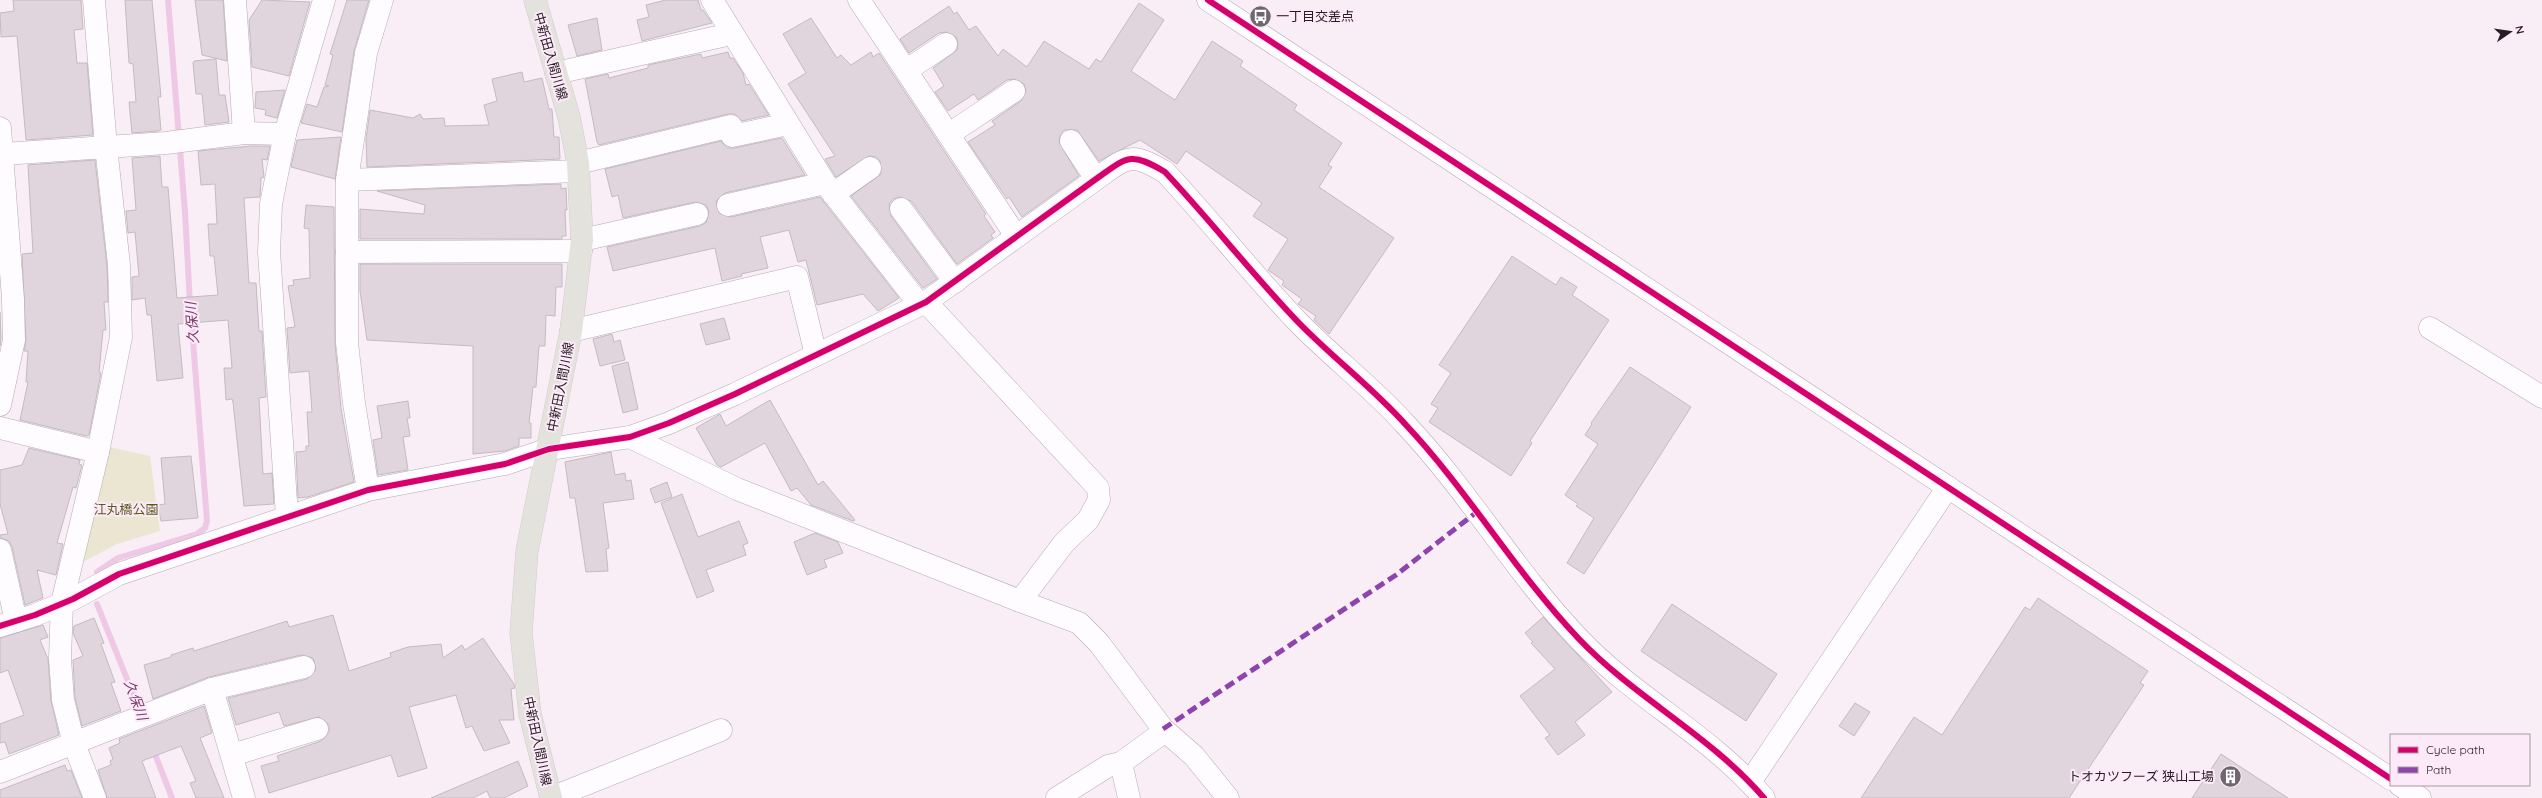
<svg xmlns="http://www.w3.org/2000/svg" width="2542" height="798" font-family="Quicksand,'Noto Sans JP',sans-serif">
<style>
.green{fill:#ebe6d2}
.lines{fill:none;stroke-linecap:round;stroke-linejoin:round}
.stream{stroke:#eec8e4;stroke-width:6}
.building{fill:#e0d5dd;stroke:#c4bac1}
.minor-casing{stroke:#b5abb2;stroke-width:23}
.major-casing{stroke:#d1cbd0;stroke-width:23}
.minor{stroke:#fefcfe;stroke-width:22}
.major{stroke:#e4e2dc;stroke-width:22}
.quiet{stroke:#8e44ad;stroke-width:5;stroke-dasharray:10 5;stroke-linecap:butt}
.cycleway-casing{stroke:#fdeaf8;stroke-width:8}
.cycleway{stroke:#d6006c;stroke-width:6}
.labels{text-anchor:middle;stroke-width:4;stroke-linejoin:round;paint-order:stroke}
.poi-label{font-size:13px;fill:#271c24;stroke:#fdeaf8;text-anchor:start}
.street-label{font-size:13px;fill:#271c24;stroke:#fdeaf8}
.park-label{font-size:13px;fill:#5c5a1b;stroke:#fdeaf8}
.water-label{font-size:14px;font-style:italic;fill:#783c6b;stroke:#fdeaf8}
</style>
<rect width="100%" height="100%" fill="#f9eef6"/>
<path class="green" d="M109,447L150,456L160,531L117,544L81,563Z"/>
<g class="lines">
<g class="stream">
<path d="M168,0L185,212L190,304"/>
<path d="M97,572L118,558L197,534L205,528L207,521L191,315"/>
<path d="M97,604L141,714"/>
<path d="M153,749L172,798"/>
</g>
</g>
<g class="building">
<path d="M13,0H81L83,29L74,30L77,63H87L93,135L26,140L17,36L1,37L0,13L14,11Z"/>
<path d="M125,0H152L161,97H158L161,130L158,131L132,133L129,102H136L133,64L129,63Z"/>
<path d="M195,0H223L227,61L202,55Z"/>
<path d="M262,0L310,2L289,76L252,67L249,20Z"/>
<path d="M347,0H369L354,51L342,132L301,123L307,104L317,107L324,87L329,86L325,85L333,55L330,54Z"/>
<path d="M666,0H698L701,10H703L712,23L642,41L637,20L649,17L646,5Z"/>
<path d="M1139,3L1164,20L1131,71L1175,100L1212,41L1243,61L1240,66L1297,105L1294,110L1342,143L1328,165L1332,167L1319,187L1394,238L1329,334L1314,320L1316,316L1298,304L1302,299L1282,285L1284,281L1268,270L1288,239L1253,216L1262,203L1186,151L1177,164L1140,140L1099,161L1077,130H1064L1060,136L1059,142L1079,176L1022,217L1009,197L1007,199L968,142L995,125L992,121L1021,101L1026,91L1024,84L1014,79L1007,80L978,100L974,94L948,111L935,92L944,86L933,68L957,50L958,43L956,37L946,32L939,33L909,53L900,39L949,6L954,14L957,12L969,30L976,26L998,56L1003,49L1027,67L1044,41L1089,69L1096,59L1101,62Z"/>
<path d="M597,18L602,50L577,56L568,25Z"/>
<path d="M811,18L837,58L841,55L851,65L871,52L873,57L879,53L986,214L984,216L995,232L991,235L993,238L957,264L911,201L900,197L893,199L889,204L891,216L937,279L923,288L851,196L881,174L880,161L876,157L869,156L836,177L825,159L835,156L788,84L806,73L783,34Z"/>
<path d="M728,52L730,58H733L743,73L746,85L749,84L769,115L742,121L735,114H728L599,145L597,142L585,79L608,74L609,78L648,68V65L701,54L702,58Z"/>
<path d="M216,59L219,95H225L229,122L205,125L202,94H196L193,63L194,61Z"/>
<path d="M522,72L524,82L542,78L549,109H552L554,137H559L560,159L367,167L366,139L370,110L413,118L420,114L423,119L444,118L445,126L489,125L484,105L497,101L492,79Z"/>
<path d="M285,90L277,118L265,115L266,110L255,108L256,92Z"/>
<path d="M341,137L335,179L291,167L297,140Z"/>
<path d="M782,138L805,175L725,193L716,201L719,213L731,217L820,197L899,298L878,311L863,294L817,305L806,260L798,262L789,230L760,237L768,268L741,274L742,276L722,281L715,248L613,271L607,247L700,226L706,223L709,212L706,205L695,202L623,218L618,195L612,197L605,169L721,141L727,148H734Z"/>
<path d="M251,146H270L267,160L262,159L264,177L261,178L260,197L244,198L249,283H256L259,331H262L266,397L259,398L263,474L272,473L274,504L244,506L233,402L232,399L226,400L224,368H232L228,320L178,324L183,378L157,381L151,315H147L145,298L132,300V277L139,276L135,232L128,233L126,211L136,210L132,158L160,156L162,187H168L177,298L218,295L214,256H210L208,224H217L215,184L201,185L198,151Z"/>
<path d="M95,160L107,266L108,302H104L106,330H103L99,373H101L89,435L86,436L20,420L28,382H26L28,351H24L26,340L22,254L33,253L28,165Z"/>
<path d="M561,184V189L566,188L567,210H565L566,236H562V239H360V209L424,214L425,205L377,191Z"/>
<path d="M306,205L334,207L335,344L341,408L354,482L308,497L298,498L296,452L306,451V446H309L307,412H312L309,371L290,373L287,328L295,327L288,286L294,285L293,280L310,278L309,229L304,228Z"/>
<path d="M1512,256L1556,285L1561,277L1577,287L1572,295L1609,320L1530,441L1532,443L1511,476L1429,422L1438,408L1431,404L1451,373L1439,365Z"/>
<path d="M360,264H562V287H556L555,316L546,315L545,346H539L536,387H533L529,423H531V438H519V446L505,451L473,454V346L367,340L360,291Z"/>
<path d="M0,312L1,339L0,346Z"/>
<path d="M724,318L730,339L706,345L700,324Z"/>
<path d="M612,334L614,342L620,340L625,360L600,366L593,339Z"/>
<path d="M628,362L638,409L623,413L612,366Z"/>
<path d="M1630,367L1691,407L1584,574L1567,563L1594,518L1576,506L1578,504L1565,495L1598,444L1585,435L1592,424L1591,423Z"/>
<path d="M770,400L818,485L823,481L855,520L853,521L811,505L797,488L791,491L765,443L721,467L717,465L696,428L720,414L726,426Z"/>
<path d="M408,401L410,418H407L410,436L403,437L408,470L378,475L373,440L382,438L377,406Z"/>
<path d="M29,448L80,460L79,464L82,465L76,488L73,487L57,543L63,544L56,575L37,570L43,598L25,605L12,547L9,541L0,538V535L8,534L0,504V470L22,465Z"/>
<path d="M611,452L615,475L625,473L626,481L631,480L634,499L603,503L609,548L606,549L608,571L586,572L575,498H570L565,462Z"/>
<path d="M191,456L198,518L161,521L158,505L165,504L161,458Z"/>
<path d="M667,482L672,497L655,503L650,489Z"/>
<path d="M682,494L698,537L739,521L748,543L743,545L746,555L706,570L714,591L697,598L661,503Z"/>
<path d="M815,533L838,542L843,553L824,560L827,567L807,575L794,542Z"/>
<path d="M2038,598L2148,671L2140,683L2144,685L2069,798H1861L1914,717L1942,735L2025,607L2030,610Z"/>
<path d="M1672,604L1777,674L1746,721L1641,651Z"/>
<path d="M333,615L349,671L391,657L390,653L408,647L441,644L443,658L462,645L465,650L483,638L514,684L515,688L511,689L514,720H499L510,743L484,751L472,726L466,728L456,695L409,707L427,768L398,777L391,755L269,793L261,766L279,761L277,756L321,741L329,732V725L319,717L284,726L279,712L236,725L228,698L307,679L316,670L313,658L301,655L209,677L153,699L144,665L171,657V655L193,648L194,651L287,621L289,627Z"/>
<path d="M1543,617L1612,692L1575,722L1585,735L1558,755L1545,738L1550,735L1520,696L1555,669L1531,643L1533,642L1525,633Z"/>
<path d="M94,618L104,643L101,644L115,682L111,683L121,711L82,726L75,698L73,660L83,656L73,633L74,626Z"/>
<path d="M43,625L48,637L40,640L48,659L51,701L59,735L9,754L5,742L0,743V724L24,715L8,670L0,673V638Z"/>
<path d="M1855,703L1870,712L1854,736L1839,726Z"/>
<path d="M204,706L212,733L200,738L224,798H196L190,783L196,781L181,746L142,761L156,798H107L98,770L111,765L110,761L113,759L109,748L120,743L119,739Z"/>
<path d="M2221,754L2288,798H2192Z"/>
<path d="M518,761L528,786L504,798H490L487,791L473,798H431Z"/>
<path d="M65,765L67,771L71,770L82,798H0V790Z"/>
</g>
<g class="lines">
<defs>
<g id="minor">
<path d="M94,0L106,147L119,265L121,337L98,452L62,603L60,659L63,700L74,744L95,798"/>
<path d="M235,0L244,133"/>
<path d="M382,0L366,53L347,180V252L581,251"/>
<path d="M712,0L825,183L920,305"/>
<path d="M859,0L1016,236"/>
<path d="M1208,0L2391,779"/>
<path d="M907,70L946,44"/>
<path d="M556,73L731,34"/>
<path d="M0,128L13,299L14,340L0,405"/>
<path d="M949,134L1014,91"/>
<path d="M1071,141L1096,179"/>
<path d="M3,154L166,143L244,133L285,134"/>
<path d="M578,163L731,126L732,136L788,124"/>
<path d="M347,180L578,171"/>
<path d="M833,194L870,168"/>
<path d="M728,205L825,183"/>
<path d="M901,209L955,282"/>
<path d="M582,240L697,214"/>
<path d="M347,252V343L354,403L368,490"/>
<path d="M926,302L1098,488L1099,500L1088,520L1064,543L1020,601L1079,623L1099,643L1163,729L1194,756L1228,798"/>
<path d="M2430,328L2542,397"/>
<path d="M571,331L797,277L816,355"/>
<path d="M0,428L98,452"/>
<path d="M630,437L737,489L1020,601"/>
<path d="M287,516L269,252L271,204L285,134L324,0"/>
<path d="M0,550L16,621"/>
<path d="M0,626L35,615L73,599L119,574L368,490L505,464L549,449L630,437L669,423L735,394L926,302L1096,179C1127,157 1130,151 1165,172C1211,221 1252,274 1298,322C1333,358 1373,388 1406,425C1469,492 1515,572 1579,639C1635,698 1710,735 1764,798"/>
<path d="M212,689L244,798"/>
<path d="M232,755L317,729"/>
<path d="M0,772L212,689L304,667"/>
<path d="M1750,782L1948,487"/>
<path d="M2400,785L2420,798"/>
<path d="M551,798L721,730"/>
<path d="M1057,798L1108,766L1121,763"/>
<path d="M1129,798L1121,763L1165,731"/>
</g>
<path id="major" d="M535,0L569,117L578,163L582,240L571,331L527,551L521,633L530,714L551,798"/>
</defs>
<use href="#minor" class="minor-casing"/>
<use href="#major" class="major-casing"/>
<use href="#minor" class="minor"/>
<use href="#major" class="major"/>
<path class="quiet" d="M1163,729L1396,575L1478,511"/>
<defs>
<g id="cycleway">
<path d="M1208,0L2391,779"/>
<path d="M0,626L35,615L73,599L119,574L368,490L505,464L549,449L630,437L669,423L735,394L926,302L1096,179C1127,157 1130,151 1165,172C1211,221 1252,274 1298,322C1333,358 1373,388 1406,425C1469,492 1515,572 1579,639C1635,698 1710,735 1764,798"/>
</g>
</defs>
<use href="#cycleway" class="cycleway-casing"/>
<use href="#cycleway" class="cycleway"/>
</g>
<defs>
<symbol id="bus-disc" viewBox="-11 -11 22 22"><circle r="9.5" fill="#70666e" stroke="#fdeaf8"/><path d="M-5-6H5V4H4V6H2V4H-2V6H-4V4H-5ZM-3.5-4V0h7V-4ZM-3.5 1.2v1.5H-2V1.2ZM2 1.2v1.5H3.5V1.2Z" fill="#fff"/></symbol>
<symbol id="building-disc" viewBox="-11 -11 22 22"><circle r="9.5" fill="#70666e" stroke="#fdeaf8"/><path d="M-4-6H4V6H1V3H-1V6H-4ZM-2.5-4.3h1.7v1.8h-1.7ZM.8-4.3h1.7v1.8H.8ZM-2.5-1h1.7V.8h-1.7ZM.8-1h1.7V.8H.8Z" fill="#fff"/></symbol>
</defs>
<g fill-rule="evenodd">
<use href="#bus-disc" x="1248" y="4" width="25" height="25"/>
<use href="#building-disc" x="2218" y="764" width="25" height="25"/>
</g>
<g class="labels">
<g class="poi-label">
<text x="1276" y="21">一丁目交差点</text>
<text x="2214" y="781" text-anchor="end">トオカツフーズ 狭山工場</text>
</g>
<g class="street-label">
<text transform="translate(551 56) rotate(74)" y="5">中新田入間川線</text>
<text transform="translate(560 387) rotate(-79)" y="5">中新田入間川線</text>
<text transform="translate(538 741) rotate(78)" y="5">中新田入間川線</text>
</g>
<g class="park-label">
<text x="126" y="514">江丸橋公園</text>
</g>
<g class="water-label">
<text transform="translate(192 323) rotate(-94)" y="5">久保川</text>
<text transform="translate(136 700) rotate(70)" y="5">久保川</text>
</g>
</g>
<rect x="2390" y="734" width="140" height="52" fill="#fdeaf8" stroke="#a798a3"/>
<rect x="2398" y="747" width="20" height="6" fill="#d6006c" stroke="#a798a3"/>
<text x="2426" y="754" font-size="12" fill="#271c24">Cycle path</text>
<rect x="2398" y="767" width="20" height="6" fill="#8e44ad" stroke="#a798a3"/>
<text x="2426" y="774" font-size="12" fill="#271c24">Path</text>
<g transform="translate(2510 32) rotate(77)" stroke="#fdeaf8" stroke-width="3" paint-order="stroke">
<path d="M0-3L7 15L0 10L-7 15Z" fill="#271c24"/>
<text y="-6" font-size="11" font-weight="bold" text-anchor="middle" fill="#271c24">N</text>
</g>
</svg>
